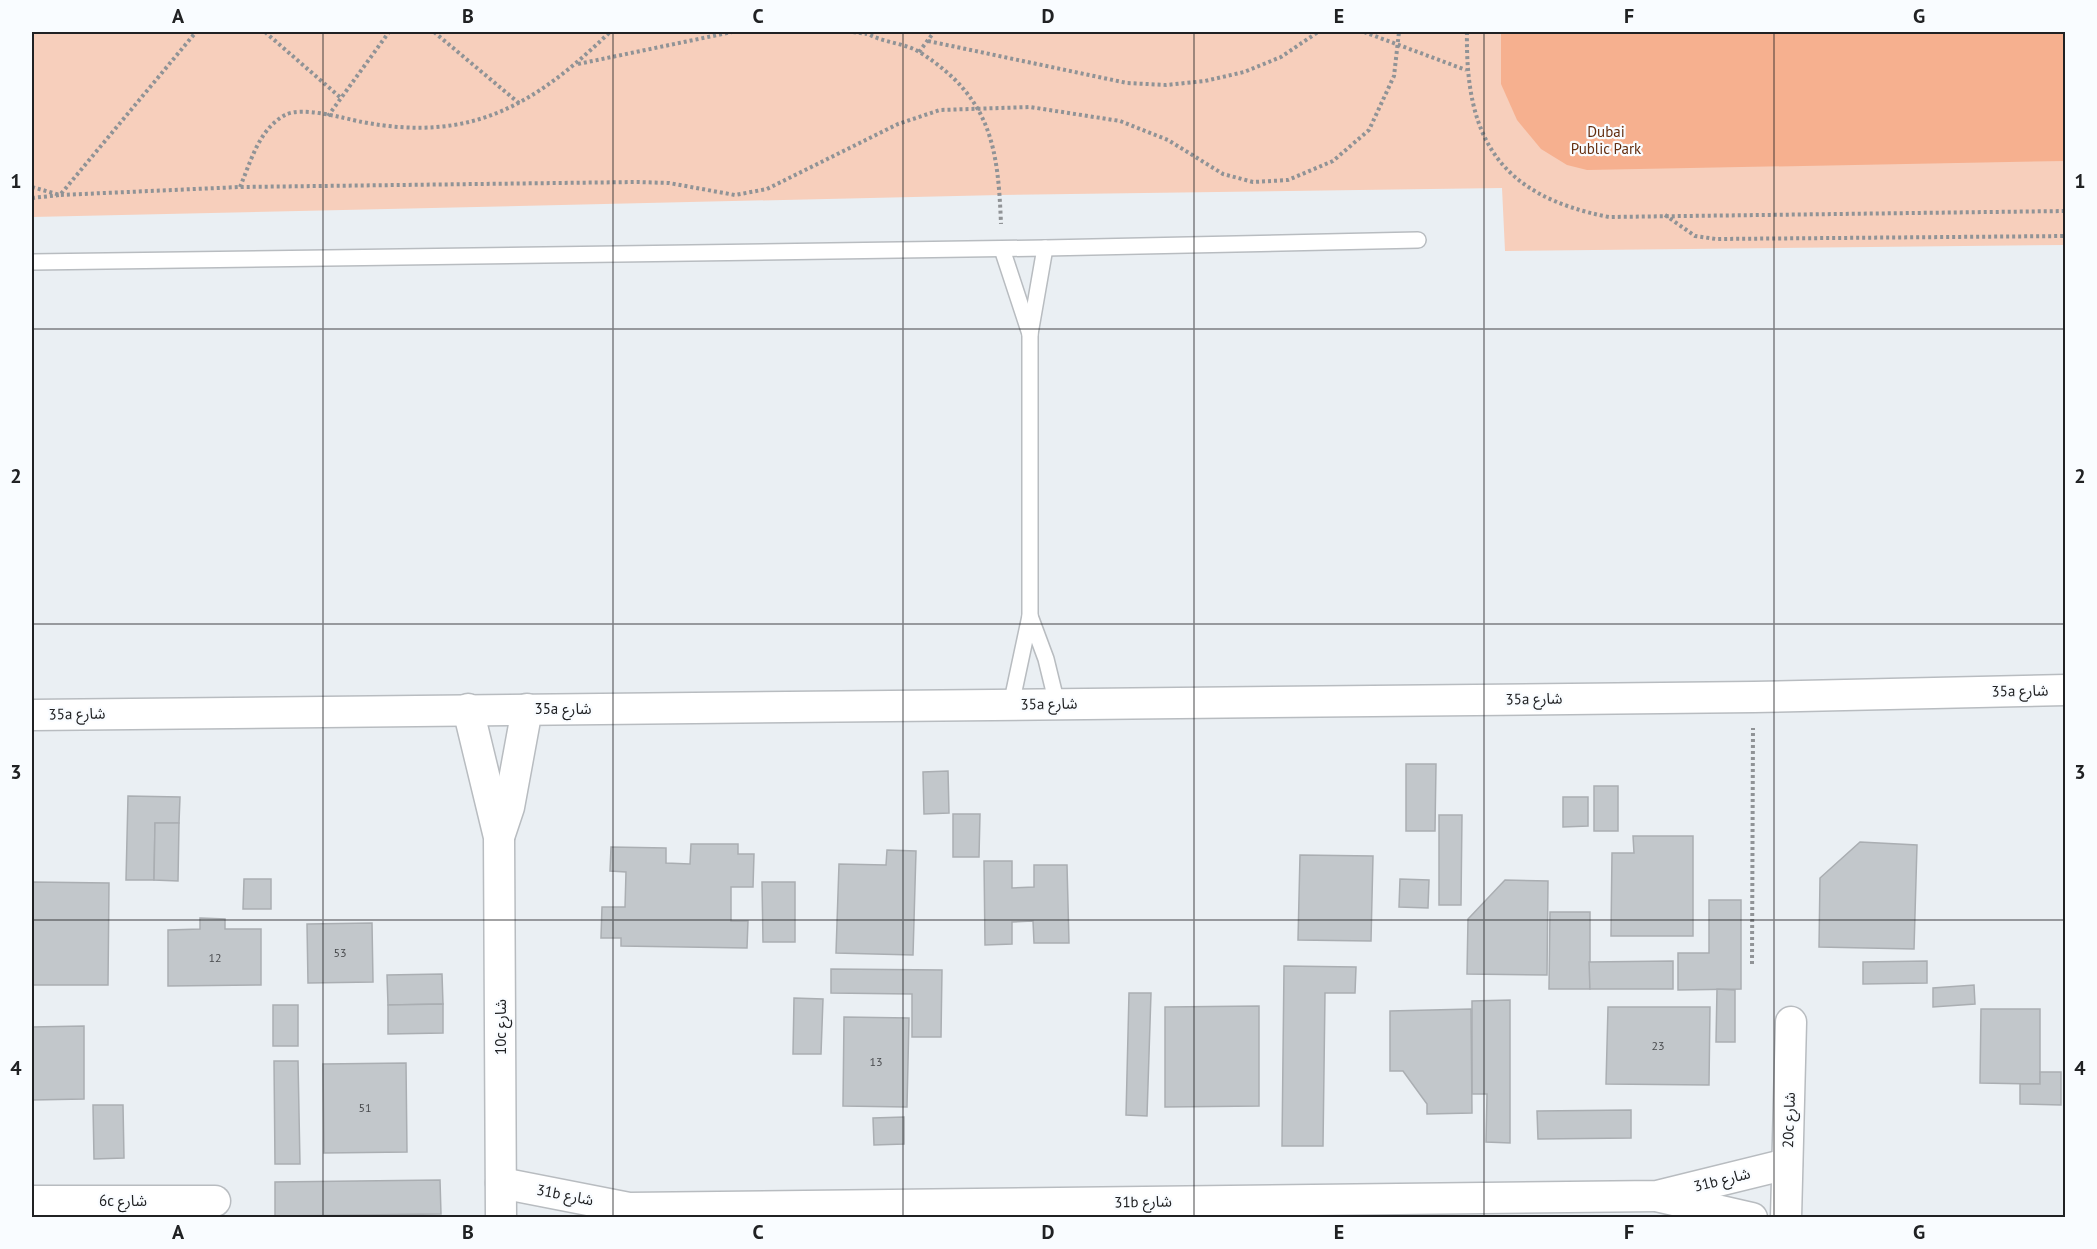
<svg xmlns="http://www.w3.org/2000/svg" width="2097" height="1249" font-family="'PT Sans','Noto Sans Arabic',sans-serif">
<style>
.green{fill:#f7cfbc}
.water{fill:#f6b08f}
.building{fill:#c2c7cb;stroke:#aaaeb2;stroke-width:1.5}
.lines{fill:none;stroke-linecap:round;stroke-linejoin:round}
.lane-casing{stroke:#b8bcc0;stroke-width:18}
.street-casing{stroke:#b8bcc0;stroke-width:33}
.path{stroke:#909396;stroke-width:4;stroke-dasharray:3 3;stroke-linecap:butt}
.lane{stroke:#fff;stroke-width:15}
.street{stroke:#fff;stroke-width:30}
.grid{fill:none;stroke:#202123;stroke-width:1.5;stroke-opacity:0.55}
.labels{text-anchor:middle;stroke-width:4.5;stroke-linejoin:round;paint-order:stroke}
.number-label{font-size:12px;fill:#484a4d}
.park-label{font-size:15px;fill:#632d0f;stroke:#f9fcff}
.street-label{font-size:15px;fill:#202123;stroke:#f9fcff}
.neatline{fill:none;stroke:#202123;stroke-width:2}
.grid-label{font-size:20px;text-anchor:middle;font-weight:bold;fill:#202123}
</style>
<rect width="100%" height="100%" fill="#eaeff3"/>
<path class="green" d="M32,32H2065V245L1505,251L1502,188L1000,195L32,217Z"/>
<path class="water" d="M1501,32H2065V161L1587,170L1567,165L1541,149L1517,120L1501,84Z"/>
<g class="building">
<path d="M1406,764H1436L1435,831H1406Z"/>
<path d="M948,771L949,813L924,814L923,772Z"/>
<rect x="1594" y="786" width="24" height="45"/>
<path d="M128,796L180,797L179,823H155L154,880H126Z"/>
<path d="M1563,797H1588V826L1563,827Z"/>
<path d="M953,814H980L979,857H953Z"/>
<path d="M1439,815H1462L1461,905H1439Z"/>
<path d="M155,823H179L178,881L154,880Z"/>
<path d="M1633,836H1693V936H1611L1612,853H1634Z"/>
<path d="M1860,842L1917,845L1914,949L1819,947L1820,878Z"/>
<path d="M691,844H738V854H754L753,887H731V921H748L747,948L621,946V938H601L602,907H625L626,872L610,871L611,847L666,848V863L690,864Z"/>
<path d="M887,850L916,851L913,955L836,953L839,864L886,865Z"/>
<path d="M1300,855L1373,856L1371,941L1298,940Z"/>
<path d="M984,861H1012V888L1034,887V865H1067L1069,943H1034L1033,921L1012,922V944L985,945Z"/>
<path d="M244,879H271V909H243Z"/>
<path d="M1400,879L1429,880L1428,908L1399,907Z"/>
<path d="M1505,880L1548,881L1547,975L1467,974L1468,919Z"/>
<path d="M32,882L109,883L108,985H32Z"/>
<path d="M762,882H795V942H763Z"/>
<path d="M1709,900H1741V989L1678,990V953H1709Z"/>
<path d="M1550,912H1590V989H1549Z"/>
<path d="M200,918L225,919V929H261V985L168,986V930L200,929Z"/>
<path d="M372,923L373,982L308,983L307,924Z"/>
<path d="M1673,961V989H1590L1589,962Z"/>
<path d="M1927,961V983L1863,984V962Z"/>
<path d="M1284,966L1356,967L1355,993H1325L1323,1146H1282Z"/>
<path d="M831,969L942,970L941,1037H912V994L831,993Z"/>
<path d="M442,974L443,1004L388,1005L387,975Z"/>
<path d="M1974,985L1975,1004L1933,1007V988Z"/>
<path d="M1717,989L1735,990V1042H1716Z"/>
<path d="M1129,993H1151L1147,1116L1126,1115Z"/>
<path d="M794,998L823,999L821,1054H793Z"/>
<path d="M1510,1000V1143L1486,1142L1487,1094H1472V1001Z"/>
<path d="M443,1004V1033L388,1034V1005Z"/>
<rect x="273" y="1005" width="25" height="41"/>
<path d="M1259,1006V1106L1165,1107V1007Z"/>
<path d="M1608,1007H1710L1709,1085L1606,1084Z"/>
<path d="M1471,1009L1472,1113L1427,1114V1104L1403,1071H1390V1011Z"/>
<path d="M1981,1009H2040V1084L1980,1083Z"/>
<path d="M844,1017L909,1018L907,1107L843,1106Z"/>
<path d="M84,1026V1099L32,1100V1027Z"/>
<path d="M274,1061H298L300,1164H275Z"/>
<path d="M406,1063L407,1152L324,1153L323,1064Z"/>
<path d="M2040,1072H2061V1105L2020,1104V1084H2040Z"/>
<path d="M93,1105H123L124,1158L94,1159Z"/>
<path d="M1631,1110V1138L1538,1139L1537,1111Z"/>
<path d="M904,1117V1144L874,1145L873,1118Z"/>
<path d="M440,1180L441,1214L275,1216V1182Z"/>
</g>
<g class="lines">
<defs>
<g id="lane">
<path d="M1002,249L1030,334"/>
<path d="M32,262L1045,248L1418,240"/>
<path d="M1030,616L1046,659L1057,704"/>
<path d="M1011,705L1030,616V334L1045,248"/>
</g>
<g id="street">
<path d="M468,709L499,837L501,1218"/>
<path d="M32,715L1754,697L2066,690"/>
<path d="M500,834L509,807L527,709"/>
<path d="M501,1183L629,1208L1657,1196L1787,1164"/>
<path d="M1660,1197L1752,1218"/>
<path d="M32,1201H215"/>
<path d="M1786,1218L1791,1022"/>
</g>
</defs>
<use href="#lane" class="lane-casing"/>
<use href="#street" class="street-casing"/>
<g class="path">
<path d="M265,32L341,98"/>
<path d="M434,32L520,104"/>
<path d="M853,32L867,34"/>
<path d="M865,32C881,43 904,42 921,53C991,98 998,147 1001,224"/>
<path d="M1364,32L1466,70"/>
<path d="M1467,32C1465,139 1500,196 1609,217L2066,211"/>
<path d="M928,41L1127,83L1166,85L1205,81L1244,72L1281,57L1318,32"/>
<path d="M919,52L934,32"/>
<path d="M578,64L732,32"/>
<path d="M328,116L389,32"/>
<path d="M32,187L60,195L240,187L637,182L669,183L735,195L767,189L898,124L940,110L1030,107L1120,121L1168,140L1223,174L1253,182L1288,180L1333,161L1369,130L1394,76L1399,32"/>
<path d="M240,187C251,161 259,129 285,115C302,106 343,118 362,122C472,143 534,105 610,32"/>
<path d="M32,198L60,195L196,32"/>
<path d="M1665,215L1695,236L1716,239L2066,236"/>
<path d="M1752,964L1753,728"/>
</g>
<use href="#lane" class="lane"/>
<use href="#street" class="street"/>
</g>
<path class="grid" d="M323,32V1218M613,32V1218M903,32V1218M1194,32V1218M1484,32V1218M1774,32V1218M32,329H2066M32,624H2066M32,920H2066"/>
<g class="labels">
<g class="number-label">
<text x="340" y="957">53</text>
<text x="215" y="962">12</text>
<text x="1658" y="1050">23</text>
<text x="876" y="1066">13</text>
<text x="365" y="1112">51</text>
</g>
<g class="park-label">
<text x="1606" y="137">Dubai<tspan x="1606" dy="17">Public Park</tspan></text>
</g>
<g class="street-label">
<text transform="translate(2020 691) rotate(-1)" y="5">35a شارع</text>
<text transform="translate(1534 699) rotate(-1)" y="5">35a شارع</text>
<text transform="translate(1049 704) rotate(-1)" y="5">35a شارع</text>
<text x="563" y="714">35a شارع</text>
<text transform="translate(77 714) rotate(-1)" y="5">35a شارع</text>
<text transform="translate(501 1027) rotate(-90)" y="5">10c شارع</text>
<text transform="translate(1789 1120) rotate(-88)" y="5">20c شارع</text>
<text transform="translate(1722 1180) rotate(-14)" y="5">31b شارع</text>
<text transform="translate(565 1195) rotate(11)" y="5">31b شارع</text>
<text x="123" y="1206">6c شارع</text>
<text transform="translate(1143 1202) rotate(-1)" y="5">31b شارع</text>
</g>
</g>
<rect width="2097" height="1249" fill="none" stroke="#f9fcff" stroke-width="66"/>
<rect x="33" y="33" width="2031" height="1183" class="neatline"/>
<g class="grid-label">
<text x="178" y="23">A</text>
<text x="468" y="23">B</text>
<text x="758" y="23">C</text>
<text x="1048" y="23">D</text>
<text x="1339" y="23">E</text>
<text x="1629" y="23">F</text>
<text x="1919" y="23">G</text>
<text x="16" y="188">1</text>
<text x="2080" y="188">1</text>
<text x="16" y="483">2</text>
<text x="2080" y="483">2</text>
<text x="16" y="779">3</text>
<text x="2080" y="779">3</text>
<text x="16" y="1075">4</text>
<text x="2080" y="1075">4</text>
<text x="178" y="1239">A</text>
<text x="468" y="1239">B</text>
<text x="758" y="1239">C</text>
<text x="1048" y="1239">D</text>
<text x="1339" y="1239">E</text>
<text x="1629" y="1239">F</text>
<text x="1919" y="1239">G</text>
</g>
</svg>
